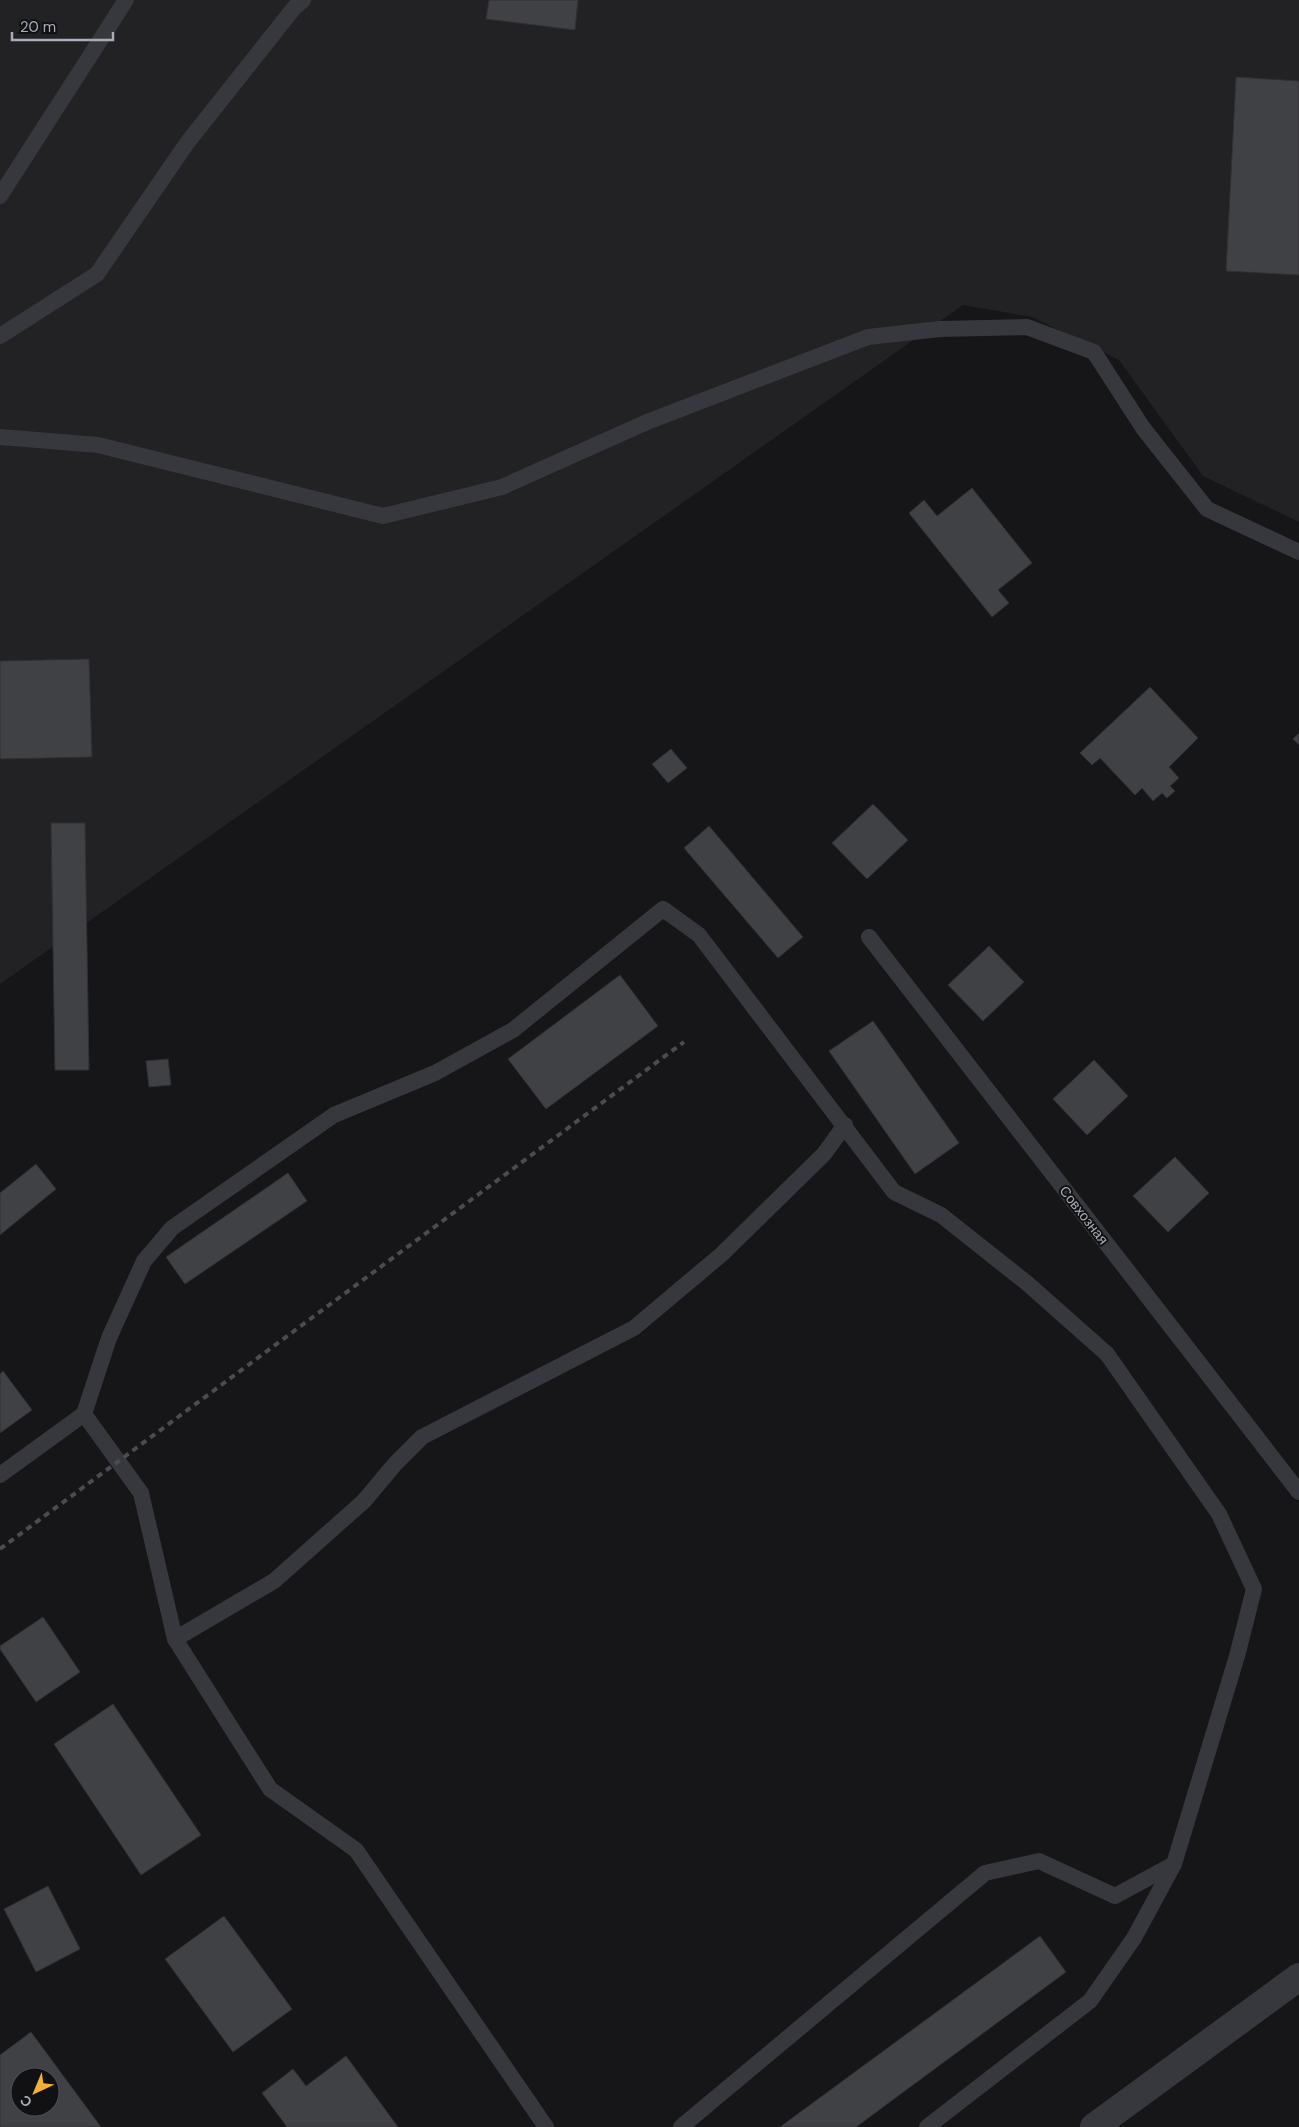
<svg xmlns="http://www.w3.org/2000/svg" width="1299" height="2127" font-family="'DM Sans',sans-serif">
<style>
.built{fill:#222225}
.building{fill:#404145;stroke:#303034;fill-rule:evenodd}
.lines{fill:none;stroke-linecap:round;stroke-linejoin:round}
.service{stroke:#37383d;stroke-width:16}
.minor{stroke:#37383d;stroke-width:28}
.rail{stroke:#4a4c52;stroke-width:4;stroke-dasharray:6 5;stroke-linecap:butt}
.labels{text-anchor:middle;stroke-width:4;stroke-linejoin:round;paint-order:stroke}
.street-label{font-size:14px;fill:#a8adb8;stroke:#111113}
</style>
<rect width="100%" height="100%" fill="#161618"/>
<path class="built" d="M0,0H1299V522L1203,476L1119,360L1032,317L963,305L0,984Z"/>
<g class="building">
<path d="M489,0H578L575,30L486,19Z"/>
<path d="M1236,77L1299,81V275L1226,271Z"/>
<path d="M972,488L1032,563L998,590L1009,603L992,617L909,513L924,500L937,516Z"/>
<path d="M89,659L92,757L0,759V661Z"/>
<path d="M1150,687L1198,738L1169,767L1179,778L1170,786L1175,791L1167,798L1162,793L1153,801L1142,788L1135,795L1100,758L1092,765L1080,753Z"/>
<path d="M1299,733V745L1293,739Z"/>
<path d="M671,749L687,768L668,783L652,764Z"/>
<path d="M873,804L908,840L867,879L832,843Z"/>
<path d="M51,823H85L89,1070H55Z"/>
<path d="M709,826L803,937L778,958L684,848Z"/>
<path d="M989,946L1024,982L983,1021L948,985Z"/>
<path d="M620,975L658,1026L546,1109L508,1059Z"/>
<path d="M873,1021L959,1143L915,1174L829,1051Z"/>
<path d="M168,1059L171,1085L149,1087L146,1061Z"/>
<path d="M1094,1060L1128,1096L1087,1135L1053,1099Z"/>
<path d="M1175,1157L1209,1193L1168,1232L1133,1196Z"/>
<path d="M36,1164L56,1189L0,1235V1193Z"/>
<path d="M288,1173L307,1201L185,1284L166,1257Z"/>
<path d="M3,1371L32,1410L0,1433V1374Z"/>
<path d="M43,1617L80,1672L36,1702L0,1649V1646Z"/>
<path d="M113,1704L201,1835L141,1875L54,1744Z"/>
<path d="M48,1886L80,1949L36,1972L4,1909Z"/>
<path d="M224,1916L292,2009L233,2052L165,1959Z"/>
<path d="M1040,1936L1066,1972L856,2127H780Z"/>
<path d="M31,2032L101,2127H0V2055ZM20,2077H50V2107H20Z"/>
<path d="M346,2056L398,2127H287L262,2093L293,2069L306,2086Z"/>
</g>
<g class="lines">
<g class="service">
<path d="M0,196L126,0"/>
<path d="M0,336L97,274L187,143L294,8L303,0"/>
<path d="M0,437L98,445L383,516L502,487L647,422L868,337L940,329L1027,327L1094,352L1143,428L1207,509L1299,552"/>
<path d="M869,937L1299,1492"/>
<path d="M84,1414L109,1338L144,1261L172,1228L334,1115L435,1073L513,1030L663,909L699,935L894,1192L941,1215L1028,1284L1107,1354L1219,1514L1254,1589L1237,1656L1174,1864L1115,1896L1039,1861L985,1873L681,2127"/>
<path d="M0,1475L84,1414L141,1493L175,1639L270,1789L356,1850L546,2127"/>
<path d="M175,1639L274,1581L364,1501L395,1464L422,1437L634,1328L722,1254L824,1154L845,1125"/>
<path d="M927,2127L1090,2001L1134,1938L1174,1864"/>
</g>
<path class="minor" d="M1094,2127L1299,1977"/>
<path class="rail" d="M0,1549L684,1042"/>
</g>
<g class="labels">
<g class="street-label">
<text transform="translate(1084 1215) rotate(52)" y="5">Совхозная</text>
</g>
</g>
<g transform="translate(35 2092) rotate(224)"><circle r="24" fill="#111113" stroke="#4d4f55"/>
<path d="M0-4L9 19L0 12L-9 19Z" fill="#f2b134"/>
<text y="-8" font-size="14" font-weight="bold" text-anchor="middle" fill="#a8adb8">С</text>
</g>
<path d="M12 32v8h101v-8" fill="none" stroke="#a8adb8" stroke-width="2.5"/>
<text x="20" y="32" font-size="15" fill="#a8adb8" stroke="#111113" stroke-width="4" paint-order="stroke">20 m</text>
</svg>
